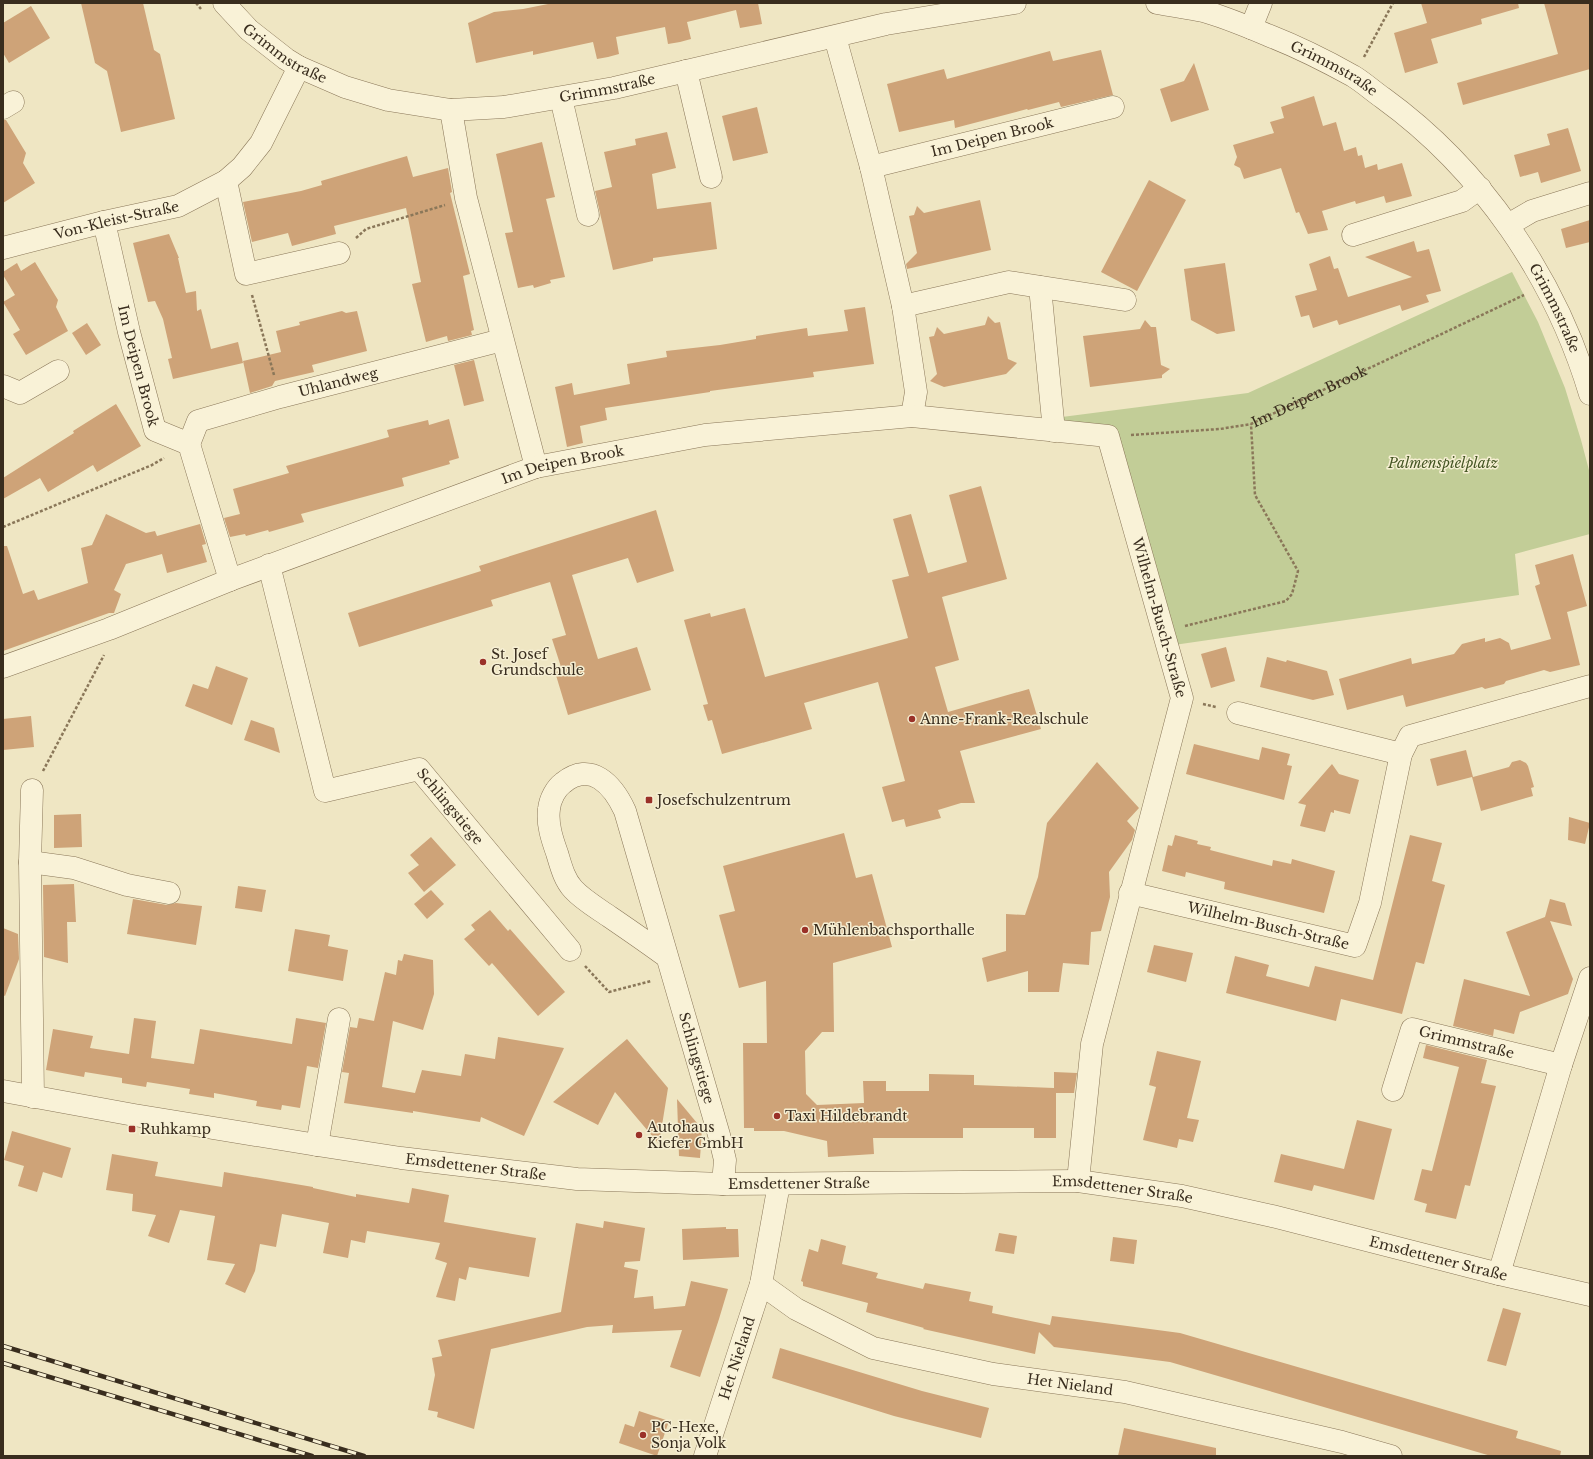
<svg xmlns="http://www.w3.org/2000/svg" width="1593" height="1459" font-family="'Libre Baskerville',serif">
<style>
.green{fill:#c2cd97}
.building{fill:#cea378}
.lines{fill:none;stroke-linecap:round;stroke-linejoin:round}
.minor-casing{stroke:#8a7759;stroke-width:23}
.path{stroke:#8a7759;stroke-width:2.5;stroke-dasharray:3 2;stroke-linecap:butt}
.minor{stroke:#f9f2d7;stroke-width:22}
.rail-casing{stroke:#392d1e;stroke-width:4.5}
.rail{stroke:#f6efd3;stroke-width:3;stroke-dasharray:9;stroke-linecap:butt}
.poi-dot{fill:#9a3128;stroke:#f6efd3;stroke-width:1.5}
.labels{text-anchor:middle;stroke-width:3;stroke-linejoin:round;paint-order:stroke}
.street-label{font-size:14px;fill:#392d1e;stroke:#f6efd3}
.park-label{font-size:14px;font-style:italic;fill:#455624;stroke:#f6efd3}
.poi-label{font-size:14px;fill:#392d1e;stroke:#f6efd3;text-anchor:start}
</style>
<rect width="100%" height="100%" fill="#efe6c3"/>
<path class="green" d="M1512,272L1538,322L1565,388L1581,440L1590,474V534L1515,554L1519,595L1174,645L1117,441L1064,443L1062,417L1248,393Z"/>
<g class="building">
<path d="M81,3H143L154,50L160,54L175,119L121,132L107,71L95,63Z"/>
<path d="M553,3H758L762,24L740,28L736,10L687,22L691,39L680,42L668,44L665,27L616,37L619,54L608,57L597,59L593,42L533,55V51L476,63L468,23L494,12L523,9Z"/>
<path d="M1421,3H1518L1519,8L1481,19L1482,24L1431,39L1438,63L1405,73L1394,33L1427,23Z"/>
<path d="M1544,3H1590V69L1463,105L1457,83L1558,54Z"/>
<path d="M31,6L50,38L9,63L3,53V23Z"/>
<path d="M1101,50L1113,95L1061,107L1059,102L1028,110L1027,109L955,128L954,120L899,132L887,84L944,69L947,79L1050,51L1053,61Z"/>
<path d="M1194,63L1209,110L1171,122L1160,89L1184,81Z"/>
<path d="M1314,96L1323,126L1336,122L1344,151L1356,147L1358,156L1362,155L1365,168L1377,164L1378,170L1402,163L1412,196L1386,203L1384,196L1356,204L1355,201L1322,211L1328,230L1308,234L1299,212L1296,213L1281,168L1244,179L1240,168L1234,165L1237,157L1233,145L1274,133L1270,122L1284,118L1281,107Z"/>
<path d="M757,107L768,153L733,161L722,116Z"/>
<path d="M3,120H6L26,153L23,163L35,183L3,203Z"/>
<path d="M1568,128L1581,171L1541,183L1538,172L1520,177L1514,155L1550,145L1547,134Z"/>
<path d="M667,132L676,168L652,174L657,209L711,202L717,249L653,258V261L613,270L595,191L612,187L604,152L636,145L635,139Z"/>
<path d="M542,142L555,197L546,199L565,277L550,280L551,283L534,288L533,285L518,288L505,233L513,232L496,154Z"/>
<path d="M407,156L413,177L448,168L452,192L450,193L470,274L463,276L474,330L471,331L472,335L448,341L447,336L426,342L412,284L421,282L406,208L334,226L336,234L292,246L288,233L252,242L243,202L301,191L322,185L321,181Z"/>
<path d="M1149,180L1186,200L1137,291L1101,272Z"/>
<path d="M980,200L991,250L907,269L906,264L917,253L909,216L914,215L917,206L924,213Z"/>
<path d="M1590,220V242L1566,248L1561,229Z"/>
<path d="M169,234L179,258H178L186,293L196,291L197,311L201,309L211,349L238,342L243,363L173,379L168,359L172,358L163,319L155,301L148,302L133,243Z"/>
<path d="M1414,241L1417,252L1429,249L1441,291L1426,295L1429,302L1402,311L1400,305L1339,325L1337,320L1313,328L1309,315L1301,317L1295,296L1317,290L1309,264L1330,256L1334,269L1338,268L1348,297L1412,277L1365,257Z"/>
<path d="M35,262L58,300L56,307L68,331L26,355L13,334L20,330L3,302L15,295L3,275V272L17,263L21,271Z"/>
<path d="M1225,263L1235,331L1217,334L1191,320L1184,269Z"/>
<path d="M865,307L874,364L813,372L814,377L710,391V392L605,408L607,420L580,426L583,443L567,447L555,387L572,383L574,395L630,384L627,364L667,357L666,351L720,345L756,339V336L807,328L808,336L848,331L844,310Z"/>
<path d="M342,311L346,313L357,311L367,351L312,365L314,372L275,381L272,386L250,393L243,361L281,352L276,331L300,325L299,322Z"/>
<path d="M988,316L995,323L1000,322L1008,359L1017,363L1006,374L944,387L930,381L937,374L929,337L934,336L937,327L944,334L985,325Z"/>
<path d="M1145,320L1151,327H1156L1161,365L1170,369L1162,375V378L1090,387L1083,336L1140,329Z"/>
<path d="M87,323L101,345L86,355L72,333Z"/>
<path d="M474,360L484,401L464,406L454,365Z"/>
<path d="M116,404L141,446L97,472L93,465L48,492L40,478L3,499V478L74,433L73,431Z"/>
<path d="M449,419L459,458L449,461L450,464L402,478L404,486L301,514L304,522L269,532L268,530L246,536L245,534L230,537L224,518L240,514L233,489L289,473L286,466L389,437L387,430L428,420L429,425Z"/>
<path d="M981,486L1007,579L942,597L959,660L935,667L948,712L1029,689L1041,729L960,751L975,803H961L938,810L941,818L906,827L904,819L892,822L882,787L905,781L878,682L804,703L812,729L722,754L712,720L708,721L703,705L708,704L684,620L710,613L711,617L745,608L765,677L908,638L892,580L909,576L893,519L911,514L928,573L967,562L949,495Z"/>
<path d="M656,510L674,571L637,583L628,558L572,575L598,659L637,647L651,690L568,715L555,672L562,670L552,639L566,635L550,582L491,600L493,606L359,647L348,613L481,571L479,566Z"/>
<path d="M106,514L146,533L155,531L157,536L200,524L206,544L202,545L207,562L167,573L162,554L126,564L114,590L121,594L114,613H109L3,651V546H7L23,594L34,590L38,600L88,583L81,548L92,545Z"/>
<path d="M1573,554L1587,606L1567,612L1580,665L1550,672L1544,670L1506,681L1504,684L1485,689L1482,687L1406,707L1403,695L1347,710L1339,679L1411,658L1412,664L1454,654L1462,644L1485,638V642L1500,638L1509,643L1511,650L1551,639L1535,586L1540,584L1535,565Z"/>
<path d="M1226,647L1235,681L1211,688L1201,654Z"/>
<path d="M1267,657L1286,662L1287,660L1327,671L1334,695L1313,700L1260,687Z"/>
<path d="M216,666L248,678L232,725L185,706L193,684L208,689Z"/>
<path d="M31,716L34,747L3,750V719Z"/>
<path d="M251,720L274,728L280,753L244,740Z"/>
<path d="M1194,744L1259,760L1262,747L1290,754L1287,765L1292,766L1284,800L1186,774Z"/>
<path d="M1466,750L1473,777L1509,767L1512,762L1520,760L1526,763L1528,766L1534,787L1531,788L1533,796L1481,811L1472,777L1437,786L1430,759Z"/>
<path d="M1097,762L1139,808L1127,821L1135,830L1132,840L1109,872L1110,897L1101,931L1091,932L1089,965L1063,963L1059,992H1028V971L987,982L982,958L1006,951V914L1025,915L1038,877L1047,823Z"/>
<path d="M1332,764L1339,774L1359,780L1350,814L1334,810V813L1331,812L1325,832L1300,826L1306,805L1298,803Z"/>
<path d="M81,814L82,847L54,848V815Z"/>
<path d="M1569,817L1590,823L1585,844L1568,840Z"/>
<path d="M844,833L856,878L872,874L892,947L833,963L834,1032H822L805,1051L806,1094L817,1105L864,1103L863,1081H886V1091H929V1074L974,1075V1085L1054,1088V1072L1077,1073L1074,1093H1056V1138H1034V1128H963V1138H873L874,1154L828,1157L827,1141L784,1131H754V1128H744L743,1043H767L766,981L739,988L719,915L735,911L723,866Z"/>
<path d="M1175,835L1198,841L1197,844L1211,847L1210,850L1272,866L1273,860L1291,864L1292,859L1335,871L1324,913L1224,889L1225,882L1186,872L1185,877L1162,871L1168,845L1172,846Z"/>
<path d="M1410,835L1442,843L1432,881L1445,885L1424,964L1416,962L1402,1014L1341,999L1336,1021L1226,993L1235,956L1269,965L1266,976L1309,987L1315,966L1373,980Z"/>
<path d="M431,837L456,865L424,892L408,873L419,865L410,855Z"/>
<path d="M74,884L76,922H67L68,963L44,957L43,885Z"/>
<path d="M238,886L266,890L262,912L235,908Z"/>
<path d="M431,890L444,904L427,919L414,904Z"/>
<path d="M133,899L167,905L176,903L202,906L196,945L127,934Z"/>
<path d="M1550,899L1565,903L1572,926L1550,921L1573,979L1568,994L1520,1012L1514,1034L1494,1029L1493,1036L1453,1026L1464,979L1530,996L1506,932L1545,917Z"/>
<path d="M490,910L508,931L510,929L565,992L538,1016L492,963L489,966L464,939L475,930L471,925Z"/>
<path d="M3,928L18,934L19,959L5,996L3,995Z"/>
<path d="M295,929L330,935L328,946L348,950L343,981L288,971Z"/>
<path d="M1154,945L1193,953L1186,982L1147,972Z"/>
<path d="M404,954L433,960L434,994L423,1030L393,1021L382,1087L415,1093L422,1070L461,1076L465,1054L495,1059L498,1037L564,1048L524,1136L481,1117L480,1122L413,1111V1113L344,1103L349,1073L342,1072L350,1027L357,1028L359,1018L374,1021L385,972L396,975L398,960L402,961Z"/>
<path d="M134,1018L156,1021L151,1058L194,1064L200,1029L292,1044L296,1018L326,1023L318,1068L307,1066L300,1108L282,1105L281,1110L256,1106L257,1101L214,1093V1098L189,1094L190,1089L166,1085L147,1082L146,1087L122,1083V1078L85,1072L84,1077L46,1070L53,1029L93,1036L90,1048L129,1054Z"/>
<path d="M627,1039L668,1088L659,1144L615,1092L598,1125L553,1102Z"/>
<path d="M1426,1045L1487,1060L1481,1083L1496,1086L1470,1186L1465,1185L1456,1219L1425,1212L1427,1204L1414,1200L1422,1169L1432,1171L1459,1067L1423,1058Z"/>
<path d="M1157,1051L1201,1061L1187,1118L1199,1120L1193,1142L1179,1139L1177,1148L1143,1140L1156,1087L1149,1085Z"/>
<path d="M677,1099L702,1129L700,1158L679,1156Z"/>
<path d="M1357,1120L1392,1129L1374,1200L1314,1185L1312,1191L1274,1182L1281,1154L1344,1169Z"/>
<path d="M12,1131L71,1148L62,1178L43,1172L37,1192L18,1186L24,1166L4,1160Z"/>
<path d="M112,1154L158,1162L155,1176L222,1187L224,1172L313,1187V1188L356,1197V1194L409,1203L412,1188L449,1195L444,1222L536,1238L529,1277L469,1267L466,1280L459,1278L455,1301L436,1297L447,1263L435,1259L440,1243L367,1231L365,1243L351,1240L348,1258L323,1253L329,1223L282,1214L276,1247L260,1244L255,1271L245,1293L225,1284L235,1264L207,1260L215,1216L180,1210L169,1243L148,1236L156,1215L132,1211L133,1194L106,1190Z"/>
<path d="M604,1221L645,1228L640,1261L625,1262L624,1267L638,1270L634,1298L653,1296L654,1309L685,1306L691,1281L728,1289L719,1319L700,1377L670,1367L682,1330L612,1333L613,1325L587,1327L491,1349L474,1429L437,1417L438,1412L428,1410L435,1375L432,1358L442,1356L438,1340L561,1312L576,1223L603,1228Z"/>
<path d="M726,1227V1229H738L739,1257L683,1260L682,1229Z"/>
<path d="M999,1233L1017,1236L1014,1254L995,1251Z"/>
<path d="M1113,1237L1137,1240L1134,1264L1110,1261Z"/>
<path d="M821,1239L846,1246L842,1264L878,1273L876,1278L923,1289L925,1283L971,1292L969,1301L993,1306L992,1313L1050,1325L1052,1316L1180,1333L1518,1431L1516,1438L1561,1451L1560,1456H1491L1170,1362L1054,1347L1039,1332L1035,1354L923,1329L924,1328L866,1312L868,1303L803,1286V1282L801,1281L809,1249L818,1252Z"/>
<path d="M1503,1308L1521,1313L1506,1366L1487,1361Z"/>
<path d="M780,1348L922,1391L989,1408L981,1438L894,1416L772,1378Z"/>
<path d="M639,1411L669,1421L657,1456L619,1443L625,1424L634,1427Z"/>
<path d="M1124,1428L1216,1448V1456H1118Z"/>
</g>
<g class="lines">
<defs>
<g id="minor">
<path id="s2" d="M224,3L249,30L286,59L299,67L345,87L388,100L451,110L504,107L614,88L886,24L1015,3"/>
<path id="s3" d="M1157,3C1172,6 1188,8 1203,11C1225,17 1248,27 1270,36C1298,47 1326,61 1353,76C1363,82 1373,91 1383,98C1481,169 1555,277 1590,394"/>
<path d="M1251,28L1261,3"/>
<path d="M835,37L871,167L903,306L916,392L912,416"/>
<path d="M686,71L711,177"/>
<path d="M561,98L588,215"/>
<path d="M3,108L13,102"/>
<path d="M451,110L466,198L536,467"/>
<path id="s4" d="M871,167L1113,107"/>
<path d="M226,181L246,274L339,253"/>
<path id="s5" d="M104,222L129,332L155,430L189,444L230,580"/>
<path d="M1508,225L1532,211L1590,193"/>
<path d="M1353,235L1462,201L1480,188"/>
<path id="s6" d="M3,248L104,222L178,206L226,181L242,167L261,143L299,67"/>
<path d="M1040,287L1054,431"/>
<path d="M903,306L1009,282L1125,300"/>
<path d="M3,386L20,393L58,371"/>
<path id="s7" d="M189,444L198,421L280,397L502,340"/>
<path id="s8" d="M269,565L325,791L419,769L570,950"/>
<path id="s9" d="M3,667L109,629L230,580L536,467L705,435L912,416L1108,436L1182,698L1092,1044L1078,1181"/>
<path d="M1238,713L1401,754"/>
<path d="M32,790L30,862L33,1097"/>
<path d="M30,862L74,868L127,885L169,893"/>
<path id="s10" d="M1130,893L1355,946L1370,903L1401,754L1410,736L1590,686"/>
<path id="s11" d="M667,957C648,943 629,930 610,917C597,908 583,900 573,889C564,879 561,866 557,853C552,839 547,824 549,809C550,799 556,788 563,783C591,760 613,785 625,811L719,1135L725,1160L723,1184"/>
<path id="s12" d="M1393,1090L1412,1029L1561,1065"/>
<path id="s13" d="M3,1091L134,1115L317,1145L401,1158L577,1179L723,1184L1078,1181L1182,1196L1272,1216L1499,1274L1590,1295"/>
<path d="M317,1145L339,1019"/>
<path d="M1499,1274L1561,1065L1590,978"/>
<path id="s14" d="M761,1284L796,1309L873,1348L993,1374L1125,1392L1342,1442L1391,1456"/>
<path id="s15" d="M705,1456L761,1284L779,1184"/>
</g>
</defs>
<use href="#minor" class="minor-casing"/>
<g class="path">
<path d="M196,3L201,9"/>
<path d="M1364,57L1393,3"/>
<path d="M356,238L366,229L445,205"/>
<path d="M252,295L274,375"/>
<path id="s1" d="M1131,435L1220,429L1251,424L1524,295"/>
<path d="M3,527L152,465L164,458"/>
<path d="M1185,626L1286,601L1292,594L1298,571L1255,495L1251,424"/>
<path d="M1203,704L1216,707"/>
<path d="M43,771L104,655"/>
<path d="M585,966L609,992L651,981"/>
</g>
<use href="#minor" class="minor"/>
<defs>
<g id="rail">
<path d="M3,1346L364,1456"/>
<path d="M3,1363L312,1456"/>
</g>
</defs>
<use href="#rail" class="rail-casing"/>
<use href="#rail" class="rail"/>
</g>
<g class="poi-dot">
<circle cx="483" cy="662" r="4"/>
<circle cx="912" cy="719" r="4"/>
<rect x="645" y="796" width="8" height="8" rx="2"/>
<circle cx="805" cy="930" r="4"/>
<circle cx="777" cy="1116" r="4"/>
<rect x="128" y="1125" width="8" height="8" rx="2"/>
<circle cx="639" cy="1135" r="4"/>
<circle cx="643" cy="1435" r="4"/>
</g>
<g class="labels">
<g class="street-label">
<text dy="5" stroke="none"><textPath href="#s2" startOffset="80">Grimmstraße</textPath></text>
<text dy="5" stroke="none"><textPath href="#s3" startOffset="190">Grimmstraße</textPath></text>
<text dy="5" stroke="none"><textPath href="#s2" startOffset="416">Grimmstraße</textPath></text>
<text dy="5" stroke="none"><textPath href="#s4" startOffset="125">Im Deipen Brook</textPath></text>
<text dy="5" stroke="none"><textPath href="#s6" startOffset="117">Von-Kleist-Straße</textPath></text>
<text dy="5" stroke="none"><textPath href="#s3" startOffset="522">Grimmstraße</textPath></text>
<text dy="5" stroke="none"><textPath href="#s5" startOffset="148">Im Deipen Brook</textPath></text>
<text dy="5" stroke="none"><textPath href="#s7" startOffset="170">Uhlandweg</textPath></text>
<text dy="5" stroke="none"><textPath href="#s1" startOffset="185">Im Deipen Brook</textPath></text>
<text dy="5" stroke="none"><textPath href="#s9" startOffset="596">Im Deipen Brook</textPath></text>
<text dy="5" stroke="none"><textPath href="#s9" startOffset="1335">Wilhelm-Busch-Straße</textPath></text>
<text dy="5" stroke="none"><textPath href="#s8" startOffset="378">Schlingstiege</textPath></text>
<text dy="5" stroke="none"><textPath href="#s10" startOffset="142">Wilhelm-Busch-Straße</textPath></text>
<text dy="5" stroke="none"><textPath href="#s12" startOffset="120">Grimmstraße</textPath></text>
<text dy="5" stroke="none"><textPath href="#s11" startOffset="570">Schlingstiege</textPath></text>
<text dy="5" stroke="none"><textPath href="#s13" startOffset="479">Emsdettener Straße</textPath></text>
<text dy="5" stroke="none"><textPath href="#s13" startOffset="803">Emsdettener Straße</textPath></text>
<text dy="5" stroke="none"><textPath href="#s13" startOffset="1127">Emsdettener Straße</textPath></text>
<text dy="5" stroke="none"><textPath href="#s13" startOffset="1451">Emsdettener Straße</textPath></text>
<text dy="5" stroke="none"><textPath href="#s15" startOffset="103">Het Nieland</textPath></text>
<text dy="5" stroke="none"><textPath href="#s14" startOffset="330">Het Nieland</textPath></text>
</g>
<g class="park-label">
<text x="1443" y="468">Palmenspielplatz</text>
</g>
<g class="poi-label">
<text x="491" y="659">St. Josef<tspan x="491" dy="16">Grundschule</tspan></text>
<text x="920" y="724">Anne-Frank-Realschule</text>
<text x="657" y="805">Josefschulzentrum</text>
<text x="813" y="935">Mühlenbachsporthalle</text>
<text x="785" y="1121">Taxi Hildebrandt</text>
<text x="647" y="1132">Autohaus<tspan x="647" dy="16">Kiefer GmbH</tspan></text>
<text x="140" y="1134">Ruhkamp</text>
<text x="651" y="1432">PC-Hexe,<tspan x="651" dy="16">Sonja Volk</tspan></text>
</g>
</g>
<rect width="1593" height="1459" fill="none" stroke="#392d1e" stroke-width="8"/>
</svg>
